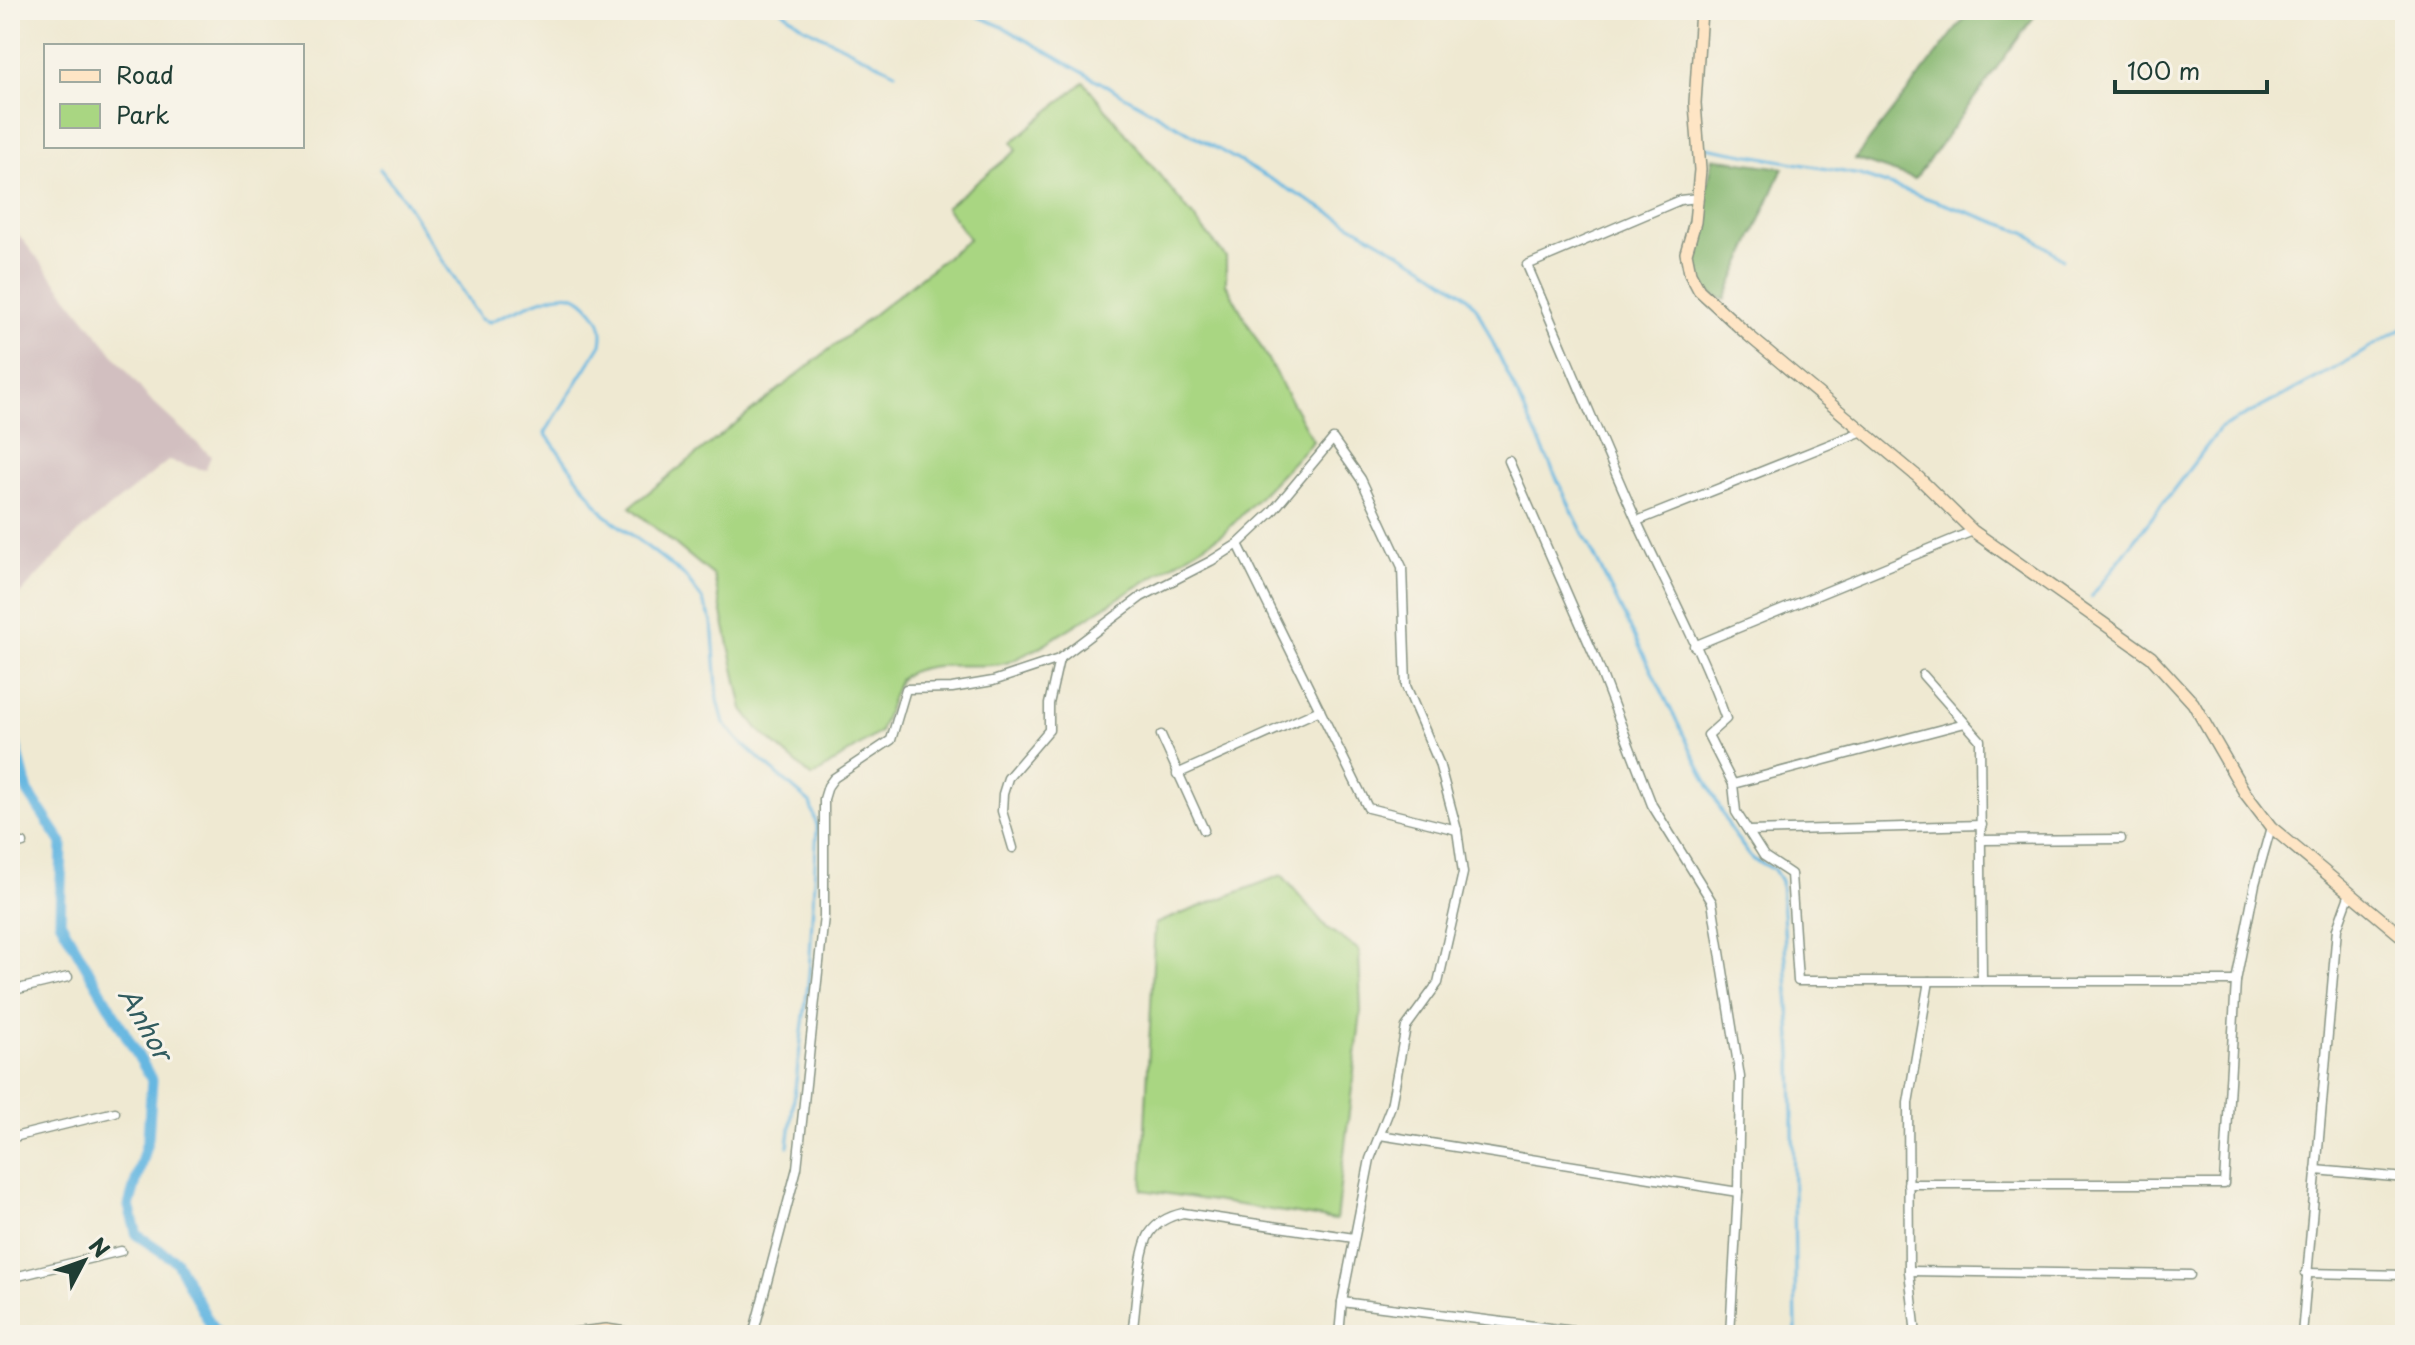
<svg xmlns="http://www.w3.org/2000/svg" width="2415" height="1345" font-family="'Playpen Sans',sans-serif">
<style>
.industrial{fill:#d2bfc0}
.green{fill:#a9d682;stroke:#648a5b;stroke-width:2}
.forest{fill:#86b770;stroke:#527a52;stroke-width:2}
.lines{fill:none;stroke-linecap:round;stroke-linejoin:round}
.stream{stroke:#66b7e1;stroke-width:3}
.canal{stroke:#66b7e1;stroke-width:11}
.street-casing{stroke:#879383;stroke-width:11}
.secondary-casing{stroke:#879383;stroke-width:14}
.street{stroke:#fff;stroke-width:8}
.secondary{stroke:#fee5c5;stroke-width:11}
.labels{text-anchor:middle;stroke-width:6;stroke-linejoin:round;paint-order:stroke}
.water-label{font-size:26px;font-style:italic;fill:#315c5f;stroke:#f7f3e8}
</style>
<rect width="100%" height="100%" fill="#f7f3e8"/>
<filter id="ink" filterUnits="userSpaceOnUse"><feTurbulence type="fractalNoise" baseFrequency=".0125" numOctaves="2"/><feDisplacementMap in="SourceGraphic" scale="16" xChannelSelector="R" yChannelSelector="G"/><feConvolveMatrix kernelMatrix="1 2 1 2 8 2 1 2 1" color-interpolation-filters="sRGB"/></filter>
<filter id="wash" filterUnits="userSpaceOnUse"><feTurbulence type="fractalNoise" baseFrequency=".006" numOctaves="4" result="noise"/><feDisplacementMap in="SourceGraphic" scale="32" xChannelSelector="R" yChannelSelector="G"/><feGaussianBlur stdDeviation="1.8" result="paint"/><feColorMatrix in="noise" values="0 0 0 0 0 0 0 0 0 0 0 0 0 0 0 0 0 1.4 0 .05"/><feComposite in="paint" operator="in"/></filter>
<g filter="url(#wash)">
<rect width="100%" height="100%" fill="#efe9d2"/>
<path class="industrial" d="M10,224L149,399L211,456L205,470L168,461L80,531L19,595L17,484L10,475Z"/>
<g class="green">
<path d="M1084,82L1226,257V284L1313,441L1224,533L1036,649C1027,653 1016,660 1006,663C975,671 924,656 899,680L880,732L812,777L760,731L743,709L714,576L630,507L969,239L946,207L1017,150L1012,142Z"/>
<path d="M1282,875L1327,928L1359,950L1361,1013L1336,1220L1142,1190L1155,924Z"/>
</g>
<g class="forest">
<path d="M1971,10H2039L1915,179L1855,159Z"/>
<path d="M1713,158L1783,168L1725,300L1705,291L1694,256Z"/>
</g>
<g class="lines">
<g class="stream">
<path d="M781,10L804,27L895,72"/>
<path d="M964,10L1003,27L1422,265L1463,293L1476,307L1575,517L1732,832L1753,860L1773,868L1781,881L1792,1055L1796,1335"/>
<path d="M1706,147L1860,175L2025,232L2063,259"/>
<path d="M380,169L403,198L480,319L489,322C509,314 551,291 572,295C580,297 587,304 592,310C601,320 604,330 601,344L545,433L604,514L684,575L702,599L712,621L718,700L724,723L738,740L810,803L817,826L809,975L788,1146"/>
<path d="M2091,597L2220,429L2341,365L2405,327"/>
</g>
<path class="canal" d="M10,722L28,792L62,843L60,921L152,1080L148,1138L129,1206L137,1235L176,1261L216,1335"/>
</g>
</g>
<g filter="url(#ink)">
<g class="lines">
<defs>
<g id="street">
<path d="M1698,198L1680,200L1527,265C1564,351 1600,438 1638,524C1668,589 1702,652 1726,719L1708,735L1733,784L1736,812L1764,856L1791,874L1798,981H2236"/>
<path d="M1509,461L1597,662L1652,805L1712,902L1740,1077L1738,1192L1730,1335"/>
<path d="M1637,521L1863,431"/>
<path d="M1238,544L1368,808L1457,830"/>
<path d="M1694,646L1973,531"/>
<path d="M1923,675L1980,740L1982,981"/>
<path d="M1161,735L1204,830"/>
<path d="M1177,774L1320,710"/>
<path d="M1733,784L1965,723"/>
<path d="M1749,831L1982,825"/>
<path d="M1982,840L2121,839"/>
<path d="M10,846L23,843"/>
<path d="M1013,848L1002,811L1003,794L1008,778L1049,730V704L1059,659L1141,597L1211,561L1238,544L1272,512L1333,439L1361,479L1402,567L1406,686L1439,763L1457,830L1463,873L1438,983L1406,1027L1391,1106L1370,1159L1342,1302L1339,1335"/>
<path d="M10,991L68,977"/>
<path d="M1380,1135L1738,1192"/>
<path d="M10,1138L115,1112"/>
<path d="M2316,1170L2405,1178"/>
<path d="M1908,1184H2224L2236,981L2255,884L2271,827"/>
<path d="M1909,1271L2190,1275"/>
<path d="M2306,1273L2405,1275"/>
<path d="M10,1278L121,1251"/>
<path d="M1342,1302L1606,1335"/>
<path d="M753,1335L797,1168L824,916V799L828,786L834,778L891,740L906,689L952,688L993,681L1059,659"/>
<path d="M1132,1335C1136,1311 1138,1251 1150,1233C1158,1221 1170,1216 1183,1213L1354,1238"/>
<path d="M1916,1335L1909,1271L1908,1103L1929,981"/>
<path d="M2302,1335L2337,929L2350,893"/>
</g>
<g id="secondary">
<path d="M1701,10L1695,103L1700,170L1695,222L1686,253L1690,273L1699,290L1748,335L1918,477L1973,531L2151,657L2193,703L2245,793L2271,827L2405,939"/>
<path d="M563,1335L606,1330L639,1335"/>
</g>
</defs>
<use href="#street" class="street-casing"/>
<use href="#secondary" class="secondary-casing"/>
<use href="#street" class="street"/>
<use href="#secondary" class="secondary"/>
</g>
</g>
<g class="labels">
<g class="water-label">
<text transform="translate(145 1024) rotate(60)" y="9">Anhor</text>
</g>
</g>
<rect width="2415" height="1345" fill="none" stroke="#f7f3e8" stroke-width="40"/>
<rect x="44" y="44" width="260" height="104" fill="#f7f3e8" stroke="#a1aaa0" stroke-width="2"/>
<rect x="60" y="70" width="40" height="12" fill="#fee5c5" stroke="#a1aaa0" stroke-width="2"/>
<text x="116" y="84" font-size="24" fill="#1f3d34">Road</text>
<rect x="60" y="104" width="40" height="24" fill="#a9d682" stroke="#a1aaa0" stroke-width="2"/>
<text x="116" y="124" font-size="24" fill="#1f3d34">Park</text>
<g transform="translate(84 1261) rotate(49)" stroke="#f7f3e8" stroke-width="6" paint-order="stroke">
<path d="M0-6L14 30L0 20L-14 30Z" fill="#1f3d34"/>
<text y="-12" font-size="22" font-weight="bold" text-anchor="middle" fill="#1f3d34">N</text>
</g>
<path d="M2115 80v12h152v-12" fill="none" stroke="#1f3d34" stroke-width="4"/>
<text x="2127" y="80" font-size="24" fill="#1f3d34" stroke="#f7f3e8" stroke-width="6" paint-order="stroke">100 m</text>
</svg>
